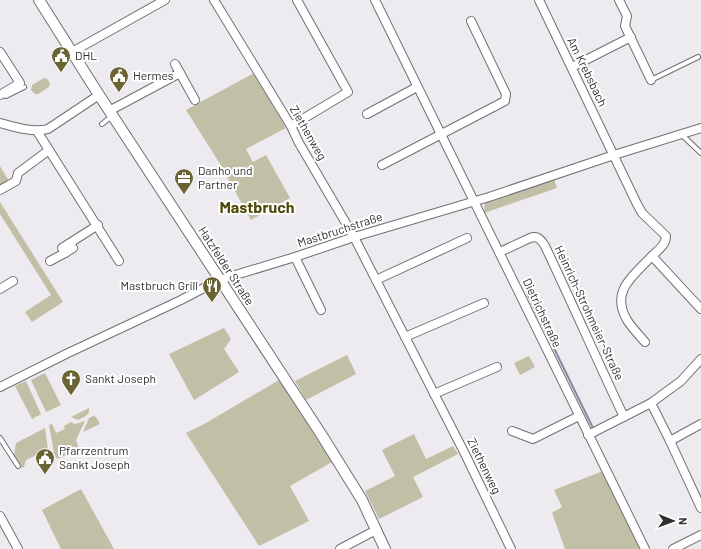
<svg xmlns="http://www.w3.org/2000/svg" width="701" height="549" font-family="Barlow,sans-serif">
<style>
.green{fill:#c1bfa6}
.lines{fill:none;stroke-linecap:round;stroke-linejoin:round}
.stream{stroke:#8f849f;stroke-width:2}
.service-casing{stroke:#716f73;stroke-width:6}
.minor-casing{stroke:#716f73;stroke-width:10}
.tertiary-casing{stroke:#716f73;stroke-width:12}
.service{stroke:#fff;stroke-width:4}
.minor{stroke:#fff;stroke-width:8}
.tertiary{stroke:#fff;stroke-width:10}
.labels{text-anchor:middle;stroke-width:4;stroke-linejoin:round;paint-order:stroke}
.poi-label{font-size:12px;fill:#2f2e30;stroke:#fff;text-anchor:start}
.street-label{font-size:12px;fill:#2f2e30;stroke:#fff}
.district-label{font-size:16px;font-weight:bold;fill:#504a0a;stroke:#fff}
</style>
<rect width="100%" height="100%" fill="#edebf0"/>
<g class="green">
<path d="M254,73L286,128L246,149L253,162L266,155L290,198L251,220L220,164L186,110Z"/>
<path d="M44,78L47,79L50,83L49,87L38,94H35L31,90L32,85Z"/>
<path d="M0,166L9,181L0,187Z"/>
<path d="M554,179L557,188L484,213L485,203Z"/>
<path d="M0,202L63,302L32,322L25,312L51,295L0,214Z"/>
<path d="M224,328L231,339L224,349L239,372L194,400L169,354Z"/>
<path d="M347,355L356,374L306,400L295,381Z"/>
<path d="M529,356L535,367L520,375L514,363Z"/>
<path d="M45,373L61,405L46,412L31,380Z"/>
<path d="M279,380L332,462L290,486L309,521L259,546L186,433L206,423Z"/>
<path d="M26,381L41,414L32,419L15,386Z"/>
<path d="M89,408V412L86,416L78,420L71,417Z"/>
<path d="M93,416L96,417L100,424L83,432L89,418Z"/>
<path d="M85,421L76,440L79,449L57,459L54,453L49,425L52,424L56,433L65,429L64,426L71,422L75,424Z"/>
<path d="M45,428L48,450L43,455L42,452L26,460L24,467L22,468L14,455L16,443Z"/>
<path d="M414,434L426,459L453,446L458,454L413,477L423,497L379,519L365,491L395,476L382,450Z"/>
<path d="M603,471L641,549H565L552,513L562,507L554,490Z"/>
<path d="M81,489L114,549H61L42,510Z"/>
</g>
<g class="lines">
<path class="stream" d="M527,293L593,428"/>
<defs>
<g id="service">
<path d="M651,80L698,57"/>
<path d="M2,94L6,96L24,87"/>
<path d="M102,124L112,116"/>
<path d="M682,135L701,153"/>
<path d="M0,438L18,466"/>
</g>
<g id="minor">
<path d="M214,0L291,126L299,143L354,237L465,454L511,549"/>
<path d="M375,0L645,549"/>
<path d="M539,0L637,204L642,213L666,236C666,245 658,250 652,256L701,309"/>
<path d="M619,0L627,16L625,26L651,80"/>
<path d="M0,52L20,83L0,95"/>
<path d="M72,52L165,0"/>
<path d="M175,64L180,73"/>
<path d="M572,67L631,37"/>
<path d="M109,111L180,73L195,100"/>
<path d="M367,114L417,87"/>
<path d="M0,123C14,127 34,133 48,129L99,95"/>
<path d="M291,126L348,92L297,0"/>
<path d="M37,131L119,261"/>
<path d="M382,165L505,101L506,94L471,21"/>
<path d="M0,190L16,181L18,173L49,150"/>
<path d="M70,243L73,248L65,253L62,248L98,225"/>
<path d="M500,252L530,238C538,235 541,240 545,246C572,303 597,360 624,417"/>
<path d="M295,257L321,310"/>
<path d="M50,261L65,253"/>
<path d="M376,280L467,238"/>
<path d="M0,289L13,281"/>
<path d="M405,337L484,303"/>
<path d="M645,342C639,335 632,328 627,320C610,291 633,276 652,256"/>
<path d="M0,387L66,354L181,300L219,280L295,257L354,237L489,197L614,155L701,128"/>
<path d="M434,394L497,367"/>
<path d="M651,403L670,441L701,508"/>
<path d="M512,431L533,439L579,416"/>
<path d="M588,435L651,403L681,381L701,359"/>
<path d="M670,441L701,424"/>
<path d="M0,516L18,549"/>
<path d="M340,549L376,530"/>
<path d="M673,549L701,535"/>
</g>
<path id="tertiary" d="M39,0L99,95L321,434L362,500L385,549"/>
</defs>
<use href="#service" class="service-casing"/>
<use href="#minor" class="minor-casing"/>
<use href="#tertiary" class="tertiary-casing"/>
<use href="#service" class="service"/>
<use href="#minor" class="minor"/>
<use href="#tertiary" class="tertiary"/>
</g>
<defs>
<symbol id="civic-pin" viewBox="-11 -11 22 30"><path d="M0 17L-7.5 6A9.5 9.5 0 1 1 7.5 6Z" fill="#696431" stroke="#fff"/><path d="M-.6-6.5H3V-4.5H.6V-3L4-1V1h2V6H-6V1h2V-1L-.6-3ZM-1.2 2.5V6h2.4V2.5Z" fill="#fff"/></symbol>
<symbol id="office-pin" viewBox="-11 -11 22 30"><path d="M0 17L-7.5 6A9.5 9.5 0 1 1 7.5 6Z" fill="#696431" stroke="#fff"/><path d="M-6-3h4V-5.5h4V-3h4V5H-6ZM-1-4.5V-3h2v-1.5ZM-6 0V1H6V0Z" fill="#fff"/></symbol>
<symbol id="restaurant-pin" viewBox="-11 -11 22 30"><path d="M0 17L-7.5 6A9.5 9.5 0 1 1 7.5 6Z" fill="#696431" stroke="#fff"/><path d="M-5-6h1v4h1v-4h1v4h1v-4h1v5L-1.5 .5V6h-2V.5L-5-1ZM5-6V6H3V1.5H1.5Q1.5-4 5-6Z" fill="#fff"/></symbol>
<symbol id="church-pin" viewBox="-11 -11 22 30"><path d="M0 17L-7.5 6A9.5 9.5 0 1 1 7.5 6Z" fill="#696431" stroke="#fff"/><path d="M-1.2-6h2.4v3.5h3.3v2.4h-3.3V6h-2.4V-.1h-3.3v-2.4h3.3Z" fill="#fff"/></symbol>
</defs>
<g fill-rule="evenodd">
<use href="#civic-pin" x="50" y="45" width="22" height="30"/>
<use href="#civic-pin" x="108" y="65" width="22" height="30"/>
<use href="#office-pin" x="173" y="167" width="22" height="30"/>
<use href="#restaurant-pin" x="201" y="275" width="22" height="30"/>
<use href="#church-pin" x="60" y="368" width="22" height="30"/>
<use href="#civic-pin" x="34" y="447" width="22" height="30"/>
</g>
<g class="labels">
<g class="poi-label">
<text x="75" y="60">DHL</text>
<text x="133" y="80">Hermes</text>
<text x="198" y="175">Danho und<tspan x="198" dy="14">Partner</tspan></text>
<text x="198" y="290" text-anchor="end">Mastbruch Grill</text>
<text x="85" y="383">Sankt Joseph</text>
<text x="59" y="455">Pfarrzentrum<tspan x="59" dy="14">Sankt Joseph</tspan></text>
</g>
<g class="street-label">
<text transform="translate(587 72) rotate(64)" y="4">Am Krebsbach</text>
<text transform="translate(308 133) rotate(60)" y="4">Ziethenweg</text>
<text transform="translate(340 230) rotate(-18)" y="4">Mastbruchstraße</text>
<text transform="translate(226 266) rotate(57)" y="4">Hatzfelder Straße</text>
<text transform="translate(542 313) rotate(65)" y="4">Dietrichstraße</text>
<text transform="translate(589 313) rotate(65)" y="4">Heinrich-Strohmeier-Straße</text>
<text transform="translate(484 466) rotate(64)" y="4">Ziethenweg</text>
</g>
<g class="district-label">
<text x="257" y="213">Mastbruch</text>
</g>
</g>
<g transform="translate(673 521) rotate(91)" stroke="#ffffff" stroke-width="3" paint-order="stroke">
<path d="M0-3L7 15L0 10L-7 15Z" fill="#2f2e30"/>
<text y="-6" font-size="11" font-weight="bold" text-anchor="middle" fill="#2f2e30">N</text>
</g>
</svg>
